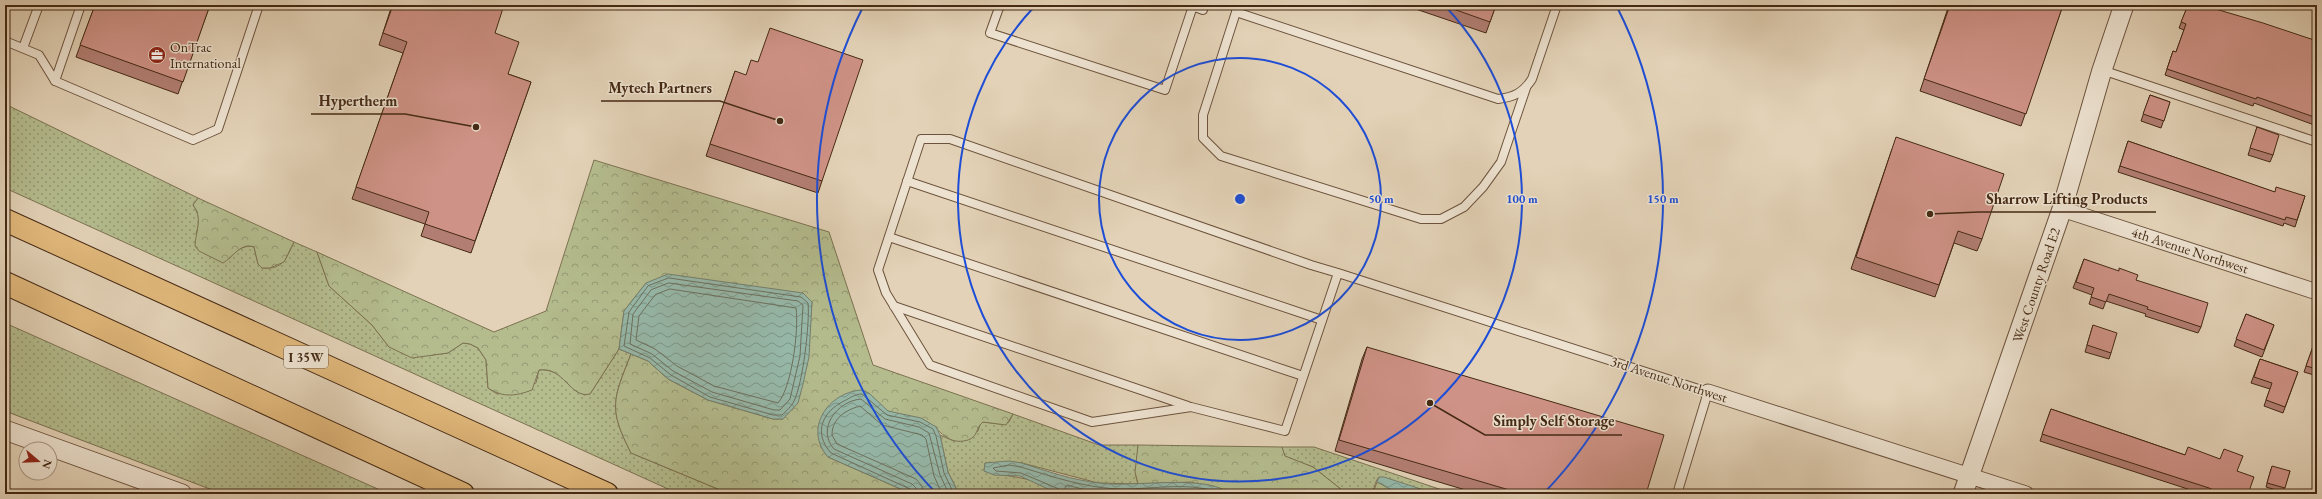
<svg xmlns="http://www.w3.org/2000/svg" width="2322" height="499" font-family="'EB Garamond',serif">
<style>
.grass{fill:url(#grass-dots);stroke:#7c7251}
.forest{fill:url(#forest-crowns);stroke:#7c7251}
.water{fill:url(#water-waves);stroke:#757f6d}
.lines{fill:none;stroke-linecap:round;stroke-linejoin:round}
.shore{stroke:#6d705e;stroke-width:1}
.service-casing{stroke:#6c533d;stroke-width:10}
.minor-casing{stroke:#6c533d;stroke-width:17}
.tertiary-casing{stroke:#6c533d;stroke-width:21}
.motorway-casing{stroke:#442914;stroke-width:24}
.service{stroke:#ede2d0;stroke-width:8}
.minor{stroke:#ede2d0;stroke-width:15}
.tertiary{stroke:#ede2d0;stroke-width:19}
.motorway{stroke:#e2b97c;stroke-width:22}
.wall{fill:#b27e73;stroke:#442914}
.building{fill:#cf9286;stroke:#442914}
.ring{fill:none;stroke:#1d4ed8;stroke-width:2}
.labels{text-anchor:middle;stroke-width:3;stroke-linejoin:round;paint-order:stroke}
.shield{fill:#ede2d0;stroke:#77604c;stroke-width:1}
.shield-label{font-size:13px;font-weight:bold;fill:#442914}
.poi-label{font-size:14px;fill:#442914;stroke:#ede2d0;text-anchor:start}
.street-label{font-size:14px;fill:#442914;stroke:#ede2d0}
.centre{fill:#1d4ed8;stroke:#ede2d0;stroke-width:2}
.ring-label{font-size:12px;text-anchor:middle;font-weight:bold;fill:#1d4ed8;stroke:#ede2d0;stroke-width:3;stroke-linejoin:round;paint-order:stroke}
.leader{fill:none;stroke:#442914;stroke-width:1.5}
.callout-dot{fill:#442914;stroke:#ede2d0;stroke-width:1.5}
.callout-label{font-size:15px;text-anchor:middle;font-weight:bold;fill:#442914;stroke:#ede2d0;stroke-width:3;stroke-linejoin:round;paint-order:stroke}
</style>
<defs>
<pattern id="grass-dots" width="8" height="8" patternUnits="userSpaceOnUse"><rect width="8" height="8" fill="#b4bc8e"/><path d="M2 2h.1M6 6h.1" fill="none" stroke="#949973" stroke-width="1.8" stroke-linecap="round"/></pattern>
<pattern id="forest-crowns" width="20" height="18" patternUnits="userSpaceOnUse"><rect width="20" height="18" fill="#b4bc8e"/><path d="M2 6a3 3 0 1 1 6 0M12 15a3 3 0 1 1 6 0" fill="none" stroke="#949973"/></pattern>
<pattern id="water-waves" width="16" height="10" patternUnits="userSpaceOnUse"><rect width="16" height="10" fill="#96b8a9"/><path d="M0 5q4-4 8 0t8 0" fill="none" stroke="#7c9688"/></pattern>
</defs>
<rect width="100%" height="100%" fill="#e3d2b7"/>
<filter id="stains"><feTurbulence type="fractalNoise" baseFrequency=".005" numOctaves="4"/><feColorMatrix values="0 0 0 0 .2 0 0 0 0 .09 0 0 0 0 .02 0 0 0 .5 -.17"/></filter>
<radialGradient id="worn" r=".72"><stop offset=".6" stop-color="#630" stop-opacity="0"/><stop offset="1" stop-color="#630" stop-opacity=".3"/></radialGradient>
<g class="grass">
<path d="M5,104L198,198L193,205C200,215 200,222 196,234L229,259C234,251 245,244 254,247L258,264L262,268C284,270 286,258 294,242L317,252L329,286L372,325L389,347L431,355L448,353L463,343L470,344L478,348L486,360L488,388L497,394L536,383L539,370C558,368 570,385 584,395L590,394L619,349L631,354C613,399 608,408 631,453L730,494H679L5,188Z"/>
<path d="M5,323L389,494H223L5,411Z"/>
<path d="M1013,414L1099,445H1138L1136,476L1138,484L1098,483L1022,463H985L984,471C1009,478 1038,476 1059,494H959L948,472L940,435L954,441L978,431L980,425L983,422L1000,424L1009,422Z"/>
<path d="M1282,447H1314L1454,494H1436L1379,477C1374,482 1376,489 1370,494H1347L1313,467L1284,456Z"/>
</g>
<g class="forest">
<path d="M594,160L829,232L873,365L1013,414L1006,425L983,422C976,427 978,437 968,440C945,447 939,425 921,419C911,415 898,416 888,411C878,405 873,393 862,390L820,446L828,457L912,494H730L631,453C608,408 613,400 631,354L648,361L668,379L708,400L773,419H783L810,326L812,302L646,283L624,311L619,349L590,394C570,399 564,366 539,370L532,390C516,396 503,398 488,388L486,360L478,348L470,344L463,343L448,353L412,358L389,347L372,325L329,286L317,252L494,332L546,311Z"/>
<path d="M198,198L294,242L284,262L270,268H262L258,264L254,247C241,242 233,257 223,263L199,251L195,246C196,230 203,218 193,205Z"/>
<path d="M1138,445L1282,447L1285,456L1313,467L1347,494H1231L1191,482L1138,484L1135,472Z"/>
<path d="M1377,482L1404,494H1370L1374,490Z"/>
</g>
<g class="water">
<path d="M668,274L803,293L812,302L809,357L803,384L798,403L783,419H773L708,400L668,379L648,361L619,349L624,311L646,283Z"/>
<path d="M862,390L870,394L888,411L921,418L936,427L940,435L948,472L959,494H912L828,457C803,429 828,392 862,390Z"/>
<path d="M1009,461L1022,463C1046,471 1073,480 1099,483C1133,488 1205,473 1231,494H1059L1020,476L994,475L984,471L985,463Z"/>
<path d="M1379,477H1384L1436,494L1397,493L1377,482Z"/>
</g>
<g class="lines">
<g class="shore">
<path d="M669,278L801,297L808,303C810,322 803,383 794,401C792,406 786,411 782,415H773L710,397L671,375L650,358L624,346L629,312L648,286Z"/>
<path d="M669,283L798,301L803,305L800,356L790,399L780,410H774L712,392L673,371L652,354L630,344L633,314L651,290Z"/>
<path d="M670,289L796,308C799,329 792,387 778,403L714,386L677,366L655,349L636,340L639,316L655,295Z"/>
<path d="M912,494L910,489L831,453C813,433 822,412 844,401C850,398 855,394 862,394L887,415L920,422L933,429L936,436L944,473L954,494"/>
<path d="M917,494L916,488L912,484L834,449C816,429 837,401 861,399L885,419L919,427L929,433L940,475L949,494"/>
<path d="M923,494L922,486L916,479L837,444L832,435C832,418 846,410 860,406L882,425L922,435L926,439L934,476L942,494"/>
<path d="M1062,494L1059,489L1021,473L996,471L993,468L1009,465L1021,467C1053,477 1089,489 1123,489C1156,489 1191,481 1223,494"/>
<path d="M1067,494L1065,487L1067,485C1085,490 1103,494 1122,494C1150,494 1178,489 1206,494"/>
</g>
<defs>
<g id="service">
<path d="M1000,5L990,33L1165,90L1193,6"/>
<path d="M1189,5L1203,10L1204,5"/>
<path d="M1238,5L1236,12L1498,99C1514,97 1523,93 1532,79L1557,5"/>
<path d="M1236,12L1203,115V138L1221,156L1421,219H1441L1464,207L1483,187L1501,162L1526,88"/>
<path d="M5,41L39,55L55,81L193,140L218,129L259,5"/>
<path d="M23,48L39,5"/>
<path d="M2102,70L2317,142"/>
<path d="M55,81L81,5"/>
<path d="M907,181L1322,320"/>
<path d="M889,237L1303,376"/>
<path d="M1338,273L1285,431L1191,407L1092,422L930,365L886,293L878,270L921,139H950L1311,265L1338,273L1708,392L1677,494"/>
<path d="M894,306L1188,406"/>
</g>
<g id="minor">
<path d="M2062,209L2317,292"/>
<path d="M1708,392L2026,494"/>
</g>
<g id="tertiary">
<path d="M5,430L182,494"/>
<path d="M1963,494L2062,209L2102,70L2124,5"/>
</g>
<g id="motorway">
<path d="M5,220L607,494"/>
<path d="M5,283L463,494"/>
</g>
</defs>
<use href="#service" class="service-casing"/>
<use href="#minor" class="minor-casing"/>
<use href="#tertiary" class="tertiary-casing"/>
<use href="#motorway" class="motorway-casing"/>
<use href="#service" class="service"/>
<use href="#minor" class="minor"/>
<use href="#tertiary" class="tertiary"/>
<use href="#motorway" class="motorway"/>
</g>
<g class="wall">
<path d="M95,5H210L178,94L76,57Z"/>
<path d="M392,5L495,33L508,74L531,82L471,253L421,236L425,224L352,199L403,53L379,45Z"/>
<path d="M1404,5H1496L1486,33Z"/>
<path d="M1949,5H2063L2021,126L1920,91Z"/>
<path d="M2188,5L2317,41V126L2254,103L2253,106L2165,75L2173,51L2176,52L2184,30L2179,28Z"/>
<path d="M735,71L822,181L818,193L706,156Z"/>
<path d="M2150,95L2170,102L2161,128L2141,121Z"/>
<path d="M2257,127L2273,155L2270,162L2248,155Z"/>
<path d="M2128,141L2274,192L2305,196L2295,227L2284,223L2283,226L2118,172Z"/>
<path d="M1892,149L1982,239L1977,251L1954,243L1935,297L1851,269Z"/>
<path d="M2084,259L2136,280L2201,327L2198,333L2145,316L2146,314L2106,301L2103,309L2089,304L2092,295L2073,288Z"/>
<path d="M2246,314L2274,325L2262,357L2234,346Z"/>
<path d="M2093,325L2111,353L2109,359L2085,352Z"/>
<path d="M2316,338H2317V376L2304,372Z"/>
<path d="M1367,347L1646,494H1479L1335,451L1362,359Z"/>
<path d="M2260,359L2298,372L2283,413L2264,406L2270,389L2251,383Z"/>
<path d="M2051,409L2185,455L2237,471L2248,494H2203L2040,441Z"/>
<path d="M2271,469L2290,471L2283,492L2266,487Z"/>
</g>
<g class="building">
<path d="M95,5H210L183,82L80,45Z"/>
<path d="M393,5H504L495,33L519,42L508,74L531,82L475,241L425,224L429,212L356,187L407,42L383,33Z"/>
<path d="M1442,5H1496L1490,22Z"/>
<path d="M1950,5H2063L2026,114L1924,79Z"/>
<path d="M2188,5H2202L2263,23L2317,41V118L2257,97L2256,99L2167,69L2173,51L2176,52L2186,24L2181,22Z"/>
<path d="M770,28L863,60L822,181L710,144L735,71L746,75L751,60L758,62Z"/>
<path d="M2150,95L2170,102L2164,121L2143,114Z"/>
<path d="M2257,127L2279,135L2273,155L2250,148Z"/>
<path d="M1896,137L2004,174L1982,239L1958,231L1939,285L1856,257Z"/>
<path d="M2128,141L2275,192L2276,187L2305,196L2297,220L2286,217L2285,220L2120,166Z"/>
<path d="M2084,259L2119,271V268L2138,275L2136,280L2208,303L2201,327L2147,309L2148,307L2109,294L2106,302L2091,297L2094,288L2076,282Z"/>
<path d="M2246,314L2274,325L2264,350L2236,339Z"/>
<path d="M2093,325L2117,333L2111,353L2087,345Z"/>
<path d="M2316,338H2317V369L2306,366Z"/>
<path d="M1367,347L1664,435L1646,494H1523L1339,440Z"/>
<path d="M2260,359L2298,372L2285,407L2266,400L2272,383L2254,377Z"/>
<path d="M2051,409L2185,455L2188,447L2220,459L2224,449L2243,456L2237,471L2254,477L2248,494H2223L2209,488L2042,434Z"/>
<path d="M2272,466L2290,471L2285,488L2267,483Z"/>
</g>
<g class="ring">
<circle cx="1240" cy="199" r="141"/>
<path d="M1446 7A282 282 0 1 1 1034 7"/>
<path d="M936 493A423 423 0 0 1 863 7M1617 7A423 423 0 0 1 1544 493"/>
</g>
<defs>
<symbol id="office-disc" viewBox="-11 -11 22 22"><circle r="9.5" fill="#8f2418" stroke="#ede2d0"/><path d="M-6-3h4V-5.5h4V-3h4V5H-6ZM-1-4.5V-3h2v-1.5ZM-6 0V1H6V0Z" fill="#fff"/></symbol>
</defs>
<g fill-rule="evenodd">
<use href="#office-disc" x="147" y="45" width="20" height="20"/>
</g>
<g class="labels">
<rect class="shield" x="284" y="346" width="44" height="22" rx="3"/>
<g class="shield-label">
<text x="306" y="362">I 35W</text>
</g>
<g class="poi-label">
<text x="170" y="52">OnTrac<tspan x="170" dy="16">International</tspan></text>
</g>
<g class="street-label">
<text transform="translate(2190 250) rotate(18)" y="5">4th Avenue Northwest</text>
<text transform="translate(2036 285) rotate(-71)" y="5">West County Road E2</text>
<text transform="translate(1669 379) rotate(18)" y="5">3rd Avenue Northwest</text>
</g>
</g>
<circle cx="1240" cy="199" r="6" class="centre"/>
<g class="ring-label">
<text x="1381" y="203">50 m</text>
<text x="1522" y="203">100 m</text>
<text x="1663" y="203">150 m</text>
</g>
<path class="leader" d="M780 121L720 101H601M476 127L405 114H311M1930 214L1979 212H2156M1430 403L1485 435H1622"/>
<g class="callout-dot">
<circle cx="780" cy="121" r="4"/>
<circle cx="476" cy="127" r="4"/>
<circle cx="1930" cy="214" r="4"/>
<circle cx="1430" cy="403" r="4"/>
</g>
<g class="callout-label">
<text x="660" y="93">Mytech Partners</text>
<text x="358" y="106">Hypertherm</text>
<text x="2067" y="204">Sharrow Lifting Products</text>
<text x="1554" y="426">Simply Self Storage</text>
</g>
<rect width="2322" height="499" fill="none" stroke="#e3d2b7" stroke-width="20"/>
<rect x="6" y="6" width="2310" height="487" fill="none" stroke="#442914" stroke-width="2"/>
<rect x="10" y="10" width="2302" height="479" fill="none" stroke="#442914"/>
<g transform="translate(38 461) rotate(109)"><circle r="19" fill="#ede2d0" stroke="#a99885"/>
<path d="M0-3L7 15L0 10L-7 15Z" fill="#8f2418"/>
<text y="-6" font-size="11" font-weight="bold" text-anchor="middle" fill="#442914">N</text>
</g>
<rect width="100%" height="100%" filter="url(#stains)"/>
<rect width="100%" height="100%" fill="url(#worn)"/>
</svg>
